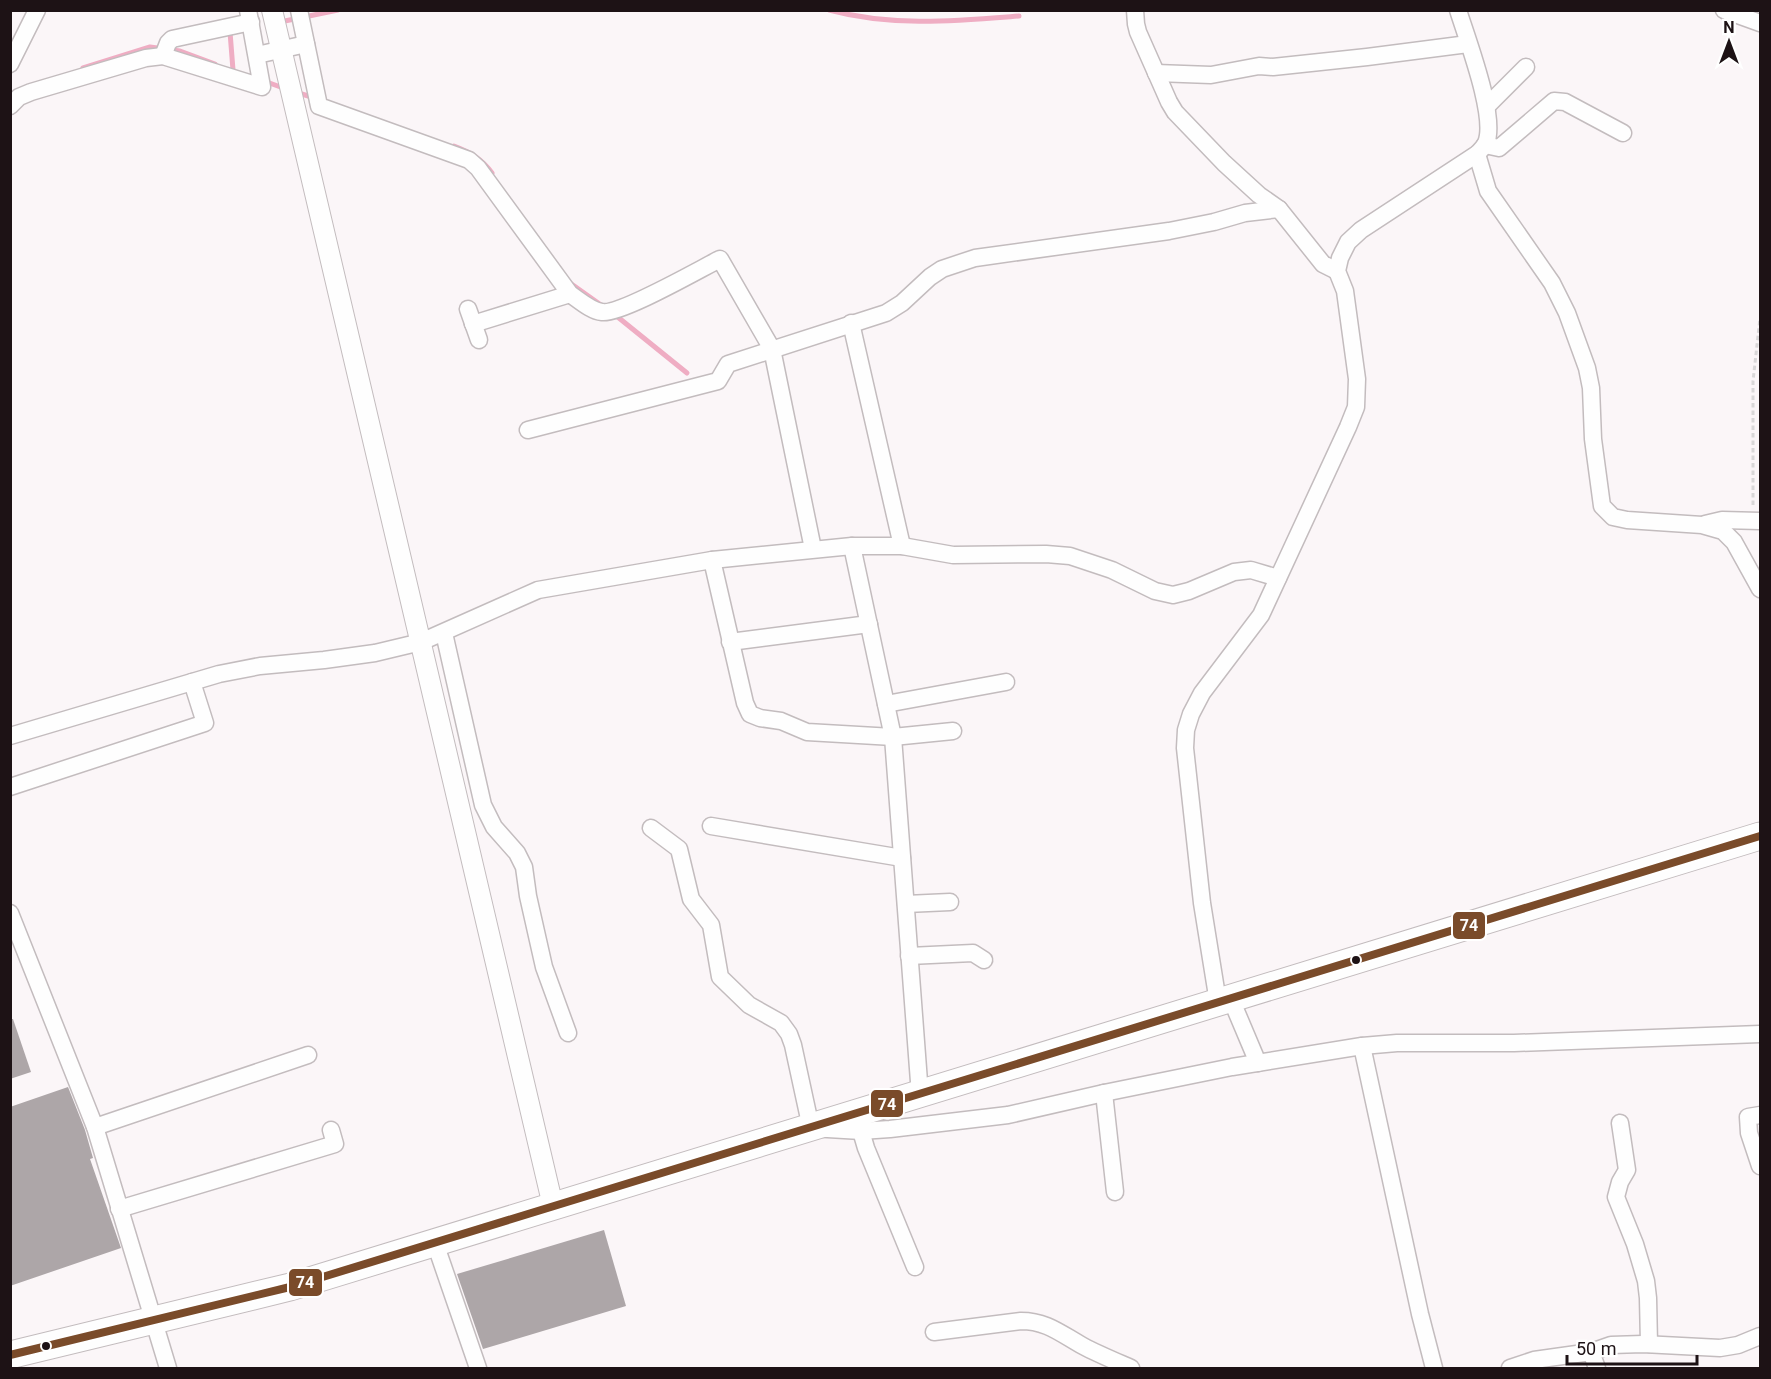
<svg xmlns="http://www.w3.org/2000/svg" width="1771" height="1379" font-family="Roboto,sans-serif">
<style>
.lines{fill:none;stroke-linecap:round;stroke-linejoin:round}
.stream{stroke:#efadc3;stroke-width:5}
.building{fill:#ada6a8}
.minor-casing{stroke:#c3bcbe;stroke-width:19}
.tertiary-casing{stroke:#c3bcbe;stroke-width:22}
.trunk-casing{stroke:#c3bcbe;stroke-width:29}
.path{stroke:#d9d7d8;stroke-width:3;stroke-dasharray:4.5 3;stroke-linecap:butt}
.minor{stroke:#fefefe;stroke-width:16}
.tertiary{stroke:#fefefe;stroke-width:20}
.trunk{stroke:#fefefe;stroke-width:27}
.bus-1-casing{stroke:#fff;stroke-width:12}
.bus-1{stroke:#7a4b2a;stroke-width:8}
.bus-dot{fill:#1d1215;stroke:#fff;stroke-width:2}
.line-badge{stroke:#fff;stroke-width:2}
.badge-label{font-size:16px;text-anchor:middle;font-weight:bold;fill:#fff}
</style>
<rect width="100%" height="100%" fill="#fbf6f8"/>
<g class="lines">
<g class="stream">
<path d="M829,10C892,27 955,21 1019,16"/>
<path d="M280,22L338,10"/>
<path d="M233,32H230L233,70"/>
<path d="M83,68L150,47L180,51L215,64"/>
<path d="M264,81L286,89"/>
<path d="M295,92L315,98"/>
<path d="M454,146C470,152 482,159 492,173"/>
<path d="M570,283L601,305"/>
<path d="M614,314L687,373"/>
</g>
</g>
<g class="building">
<path d="M10,1019H13L31,1072L10,1079Z"/>
<path d="M68,1087L85,1130L93,1158L90,1159L121,1248L10,1286V1107Z"/>
<path d="M604,1230L626,1306L483,1349L457,1274Z"/>
</g>
<g class="lines">
<defs>
<g id="minor">
<path d="M299,10L319,106L469,160L478,168L570,294C579,300 591,311 602,312C620,315 700,269 720,259L772,349L813,549"/>
<path d="M1135,10L1136,24L1138,32L1169,102L1175,112L1224,163L1259,195L1279,209L1323,264L1337,271"/>
<path d="M1724,10L1760,23"/>
<path d="M257,55L306,44"/>
<path d="M163,56L168,43L172,39L251,22"/>
<path d="M10,64L37,10"/>
<path d="M1156,73L1211,75L1259,66L1273,67L1367,57L1468,44"/>
<path d="M10,106L19,97L31,92L146,58L163,56L262,87L248,10"/>
<path d="M1487,106L1526,67"/>
<path d="M1485,145L1499,148L1554,101L1565,102L1623,133"/>
<path d="M1477,154L1488,191L1552,283L1567,313L1587,368L1591,388L1593,439L1602,506L1613,517L1627,520L1702,525L1723,531L1734,542L1760,589"/>
<path d="M468,309L479,340"/>
<path d="M851,323L902,546"/>
<path d="M473,324L570,294"/>
<path d="M528,430L718,381L728,364L886,313L902,303L930,277L942,269L975,258L1169,231L1214,222L1245,213L1279,209"/>
<path d="M1705,524L1722,520L1760,521"/>
<path d="M852,546L893,737L920,1095"/>
<path d="M712,560L745,703L750,714L760,718L781,721L807,732L893,737L953,731"/>
<path d="M444,633L483,805L494,827L517,853L524,867L528,896L544,967L568,1033"/>
<path d="M730,642L869,624"/>
<path d="M886,704L1006,682"/>
<path d="M10,736L219,674L260,666L324,660L375,653L421,642L538,590L712,560L852,546H902L953,555L1046,554L1070,556L1112,570L1155,591L1173,595L1189,591L1234,572L1251,570L1278,578"/>
<path d="M10,787L205,723L192,682"/>
<path d="M711,826L902,858"/>
<path d="M651,828L679,849L691,899L711,925L720,977L749,1005L781,1023L789,1034L793,1045L811,1128L861,1131L890,1129L1008,1115L1104,1093L1232,1067L1362,1046L1397,1043H1514L1760,1034"/>
<path d="M906,904L950,902"/>
<path d="M10,913L95,1127L168,1368"/>
<path d="M909,956L973,953L984,960"/>
<path d="M1231,999L1258,1063"/>
<path d="M1218,1002L1202,903L1185,748L1186,730L1191,714L1202,693L1261,615L1348,427L1356,407L1357,379L1345,291L1337,271L1340,258L1348,242L1361,230L1477,154C1480,151 1484,147 1486,143C1497,117 1467,39 1458,10"/>
<path d="M1362,1046L1420,1314L1434,1368"/>
<path d="M1104,1093L1115,1192"/>
<path d="M1760,1115L1748,1117L1749,1133L1760,1166"/>
<path d="M1620,1123L1627,1170L1620,1182L1616,1197L1635,1244L1646,1281L1648,1298L1649,1344"/>
<path d="M95,1127L308,1055"/>
<path d="M861,1131L866,1148L915,1267"/>
<path d="M119,1209L335,1144L331,1130"/>
<path d="M435,1243L478,1368"/>
<path d="M934,1332L1021,1321C1047,1321 1061,1334 1083,1346C1098,1354 1115,1361 1131,1368"/>
<path d="M1591,1352L1597,1368"/>
<path d="M1510,1368L1534,1360L1591,1352L1611,1345L1643,1344L1720,1348L1738,1345L1760,1336"/>
</g>
<path id="tertiary" d="M272,10L553,1206"/>
<path id="trunk" d="M10,1355L290,1287L1760,836"/>
</defs>
<use href="#minor" class="minor-casing"/>
<use href="#tertiary" class="tertiary-casing"/>
<use href="#trunk" class="trunk-casing"/>
<path class="path" d="M1753,505V381L1760,318"/>
<use href="#minor" class="minor"/>
<use href="#tertiary" class="tertiary"/>
<use href="#trunk" class="trunk"/>
<defs>
<path id="bus-1" d="M10,1355L290,1287L1760,836"/>
</defs>
<use href="#bus-1" class="bus-1-casing"/>
<use href="#bus-1" class="bus-1"/>
</g>
<g class="bus-dot">
<circle cx="1356" cy="960" r="5"/>
<circle cx="46" cy="1346" r="5"/>
</g>
<g class="line-badge">
<rect x="1452" y="911" width="34" height="29" rx="6" fill="#7a4b2a"/>
<rect x="870" y="1089" width="34" height="29" rx="6" fill="#7a4b2a"/>
<rect x="288" y="1268" width="35" height="29" rx="6" fill="#7a4b2a"/>
</g>
<g class="badge-label">
<text x="1469" y="931">74</text>
<text x="887" y="1110">74</text>
<text x="305" y="1288">74</text>
</g>
<rect width="1771" height="1379" fill="none" stroke="#1d1215" stroke-width="24"/>
<g transform="translate(1729 42)" stroke="#ffffff" stroke-width="4.5" paint-order="stroke">
<path d="M0-4.5L10 22L0 15L-10 22Z" fill="#1d1215"/>
<text y="-9" font-size="16" font-weight="bold" text-anchor="middle" fill="#1d1215">N</text>
</g>
<path d="M1567 1355v9h130v-9" fill="none" stroke="#1d1215" stroke-width="3"/>
<text x="1576" y="1355" font-size="18" fill="#1d1215" stroke="#ffffff" stroke-width="4.5" paint-order="stroke">50 m</text>
</svg>
